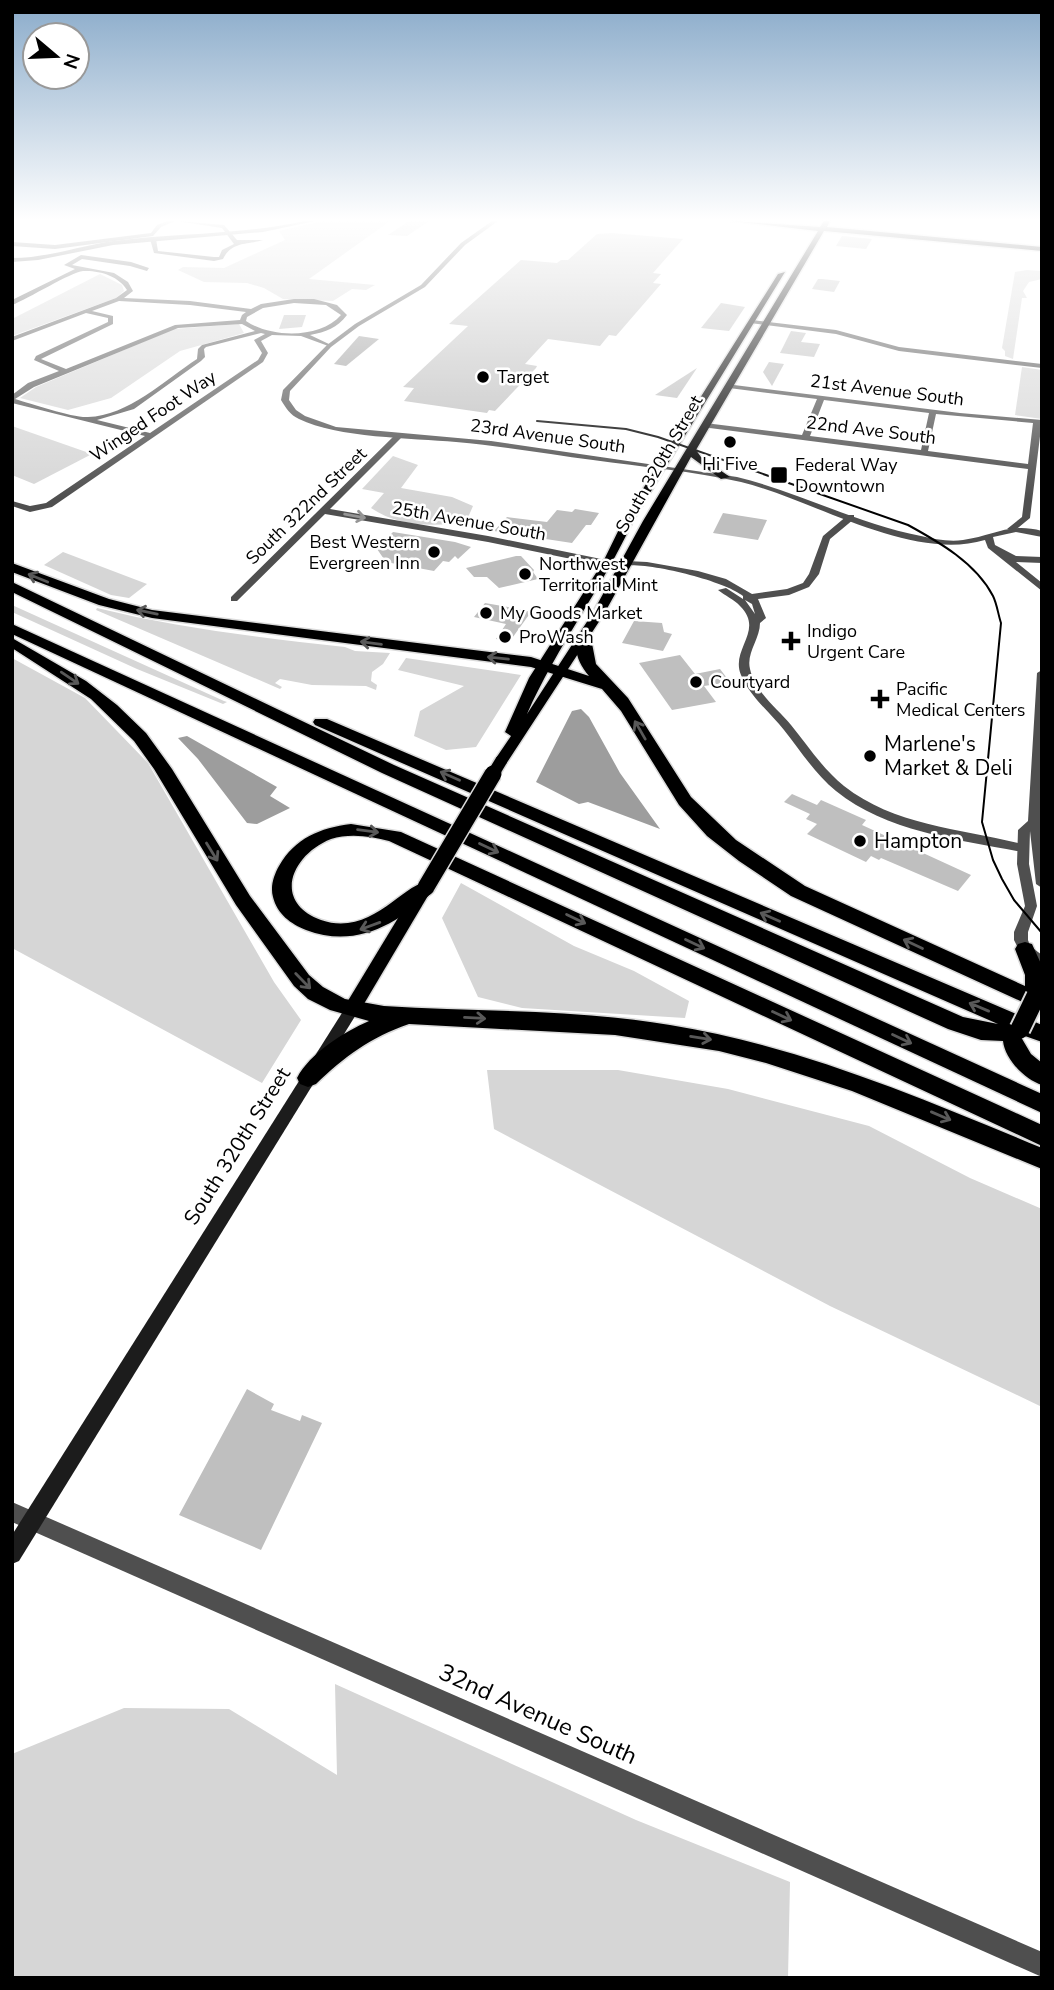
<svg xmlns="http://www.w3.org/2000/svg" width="1054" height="1990" font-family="'Nunito Sans',sans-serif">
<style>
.green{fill:#d6d6d6}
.water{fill:#9d9d9d}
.building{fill:#bfbfbf}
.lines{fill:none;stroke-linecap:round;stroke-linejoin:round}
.primary-casing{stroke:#dbdbdb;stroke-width:3}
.motorway-casing{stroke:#dbdbdb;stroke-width:3}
.minor{fill:#4f4f4f;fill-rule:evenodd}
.tertiary{fill:#4f4f4f;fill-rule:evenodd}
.secondary{fill:#1c1c1c;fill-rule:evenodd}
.primary{fill:#000;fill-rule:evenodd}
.motorway{fill:#000;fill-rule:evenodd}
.tram{stroke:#000;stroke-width:2}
.primary-bridge-far1-casing{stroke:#dbdbdb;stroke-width:15;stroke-linecap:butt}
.primary-bridge-casing{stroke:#dbdbdb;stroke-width:20;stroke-linecap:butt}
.motorway-bridge-casing{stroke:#dbdbdb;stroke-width:23;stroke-linecap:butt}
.primary-bridge-far1{stroke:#000;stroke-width:12}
.primary-bridge{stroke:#000;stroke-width:17}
.motorway-bridge{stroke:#000;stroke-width:19}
.oneway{stroke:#959595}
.oneway2{stroke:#595959}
.poi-dot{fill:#000;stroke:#fff;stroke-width:2.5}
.labels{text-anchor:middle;stroke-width:5;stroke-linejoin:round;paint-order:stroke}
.far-poi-label{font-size:18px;fill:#000;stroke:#fff;text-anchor:start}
.far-street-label{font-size:18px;fill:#000;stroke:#fff}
.poi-label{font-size:21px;fill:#000;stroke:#fff;text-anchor:start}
.street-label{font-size:21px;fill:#000;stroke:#fff}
.near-street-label{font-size:24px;fill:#000;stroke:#fff}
</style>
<rect width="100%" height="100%" fill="#fff"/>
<g class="green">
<path d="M323,221H390L309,279L375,285L366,290L352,289L333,301L283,299L264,288L247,283L204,282L178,270L183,267L224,268L285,240L279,231Z"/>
<path d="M1027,270L1042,271V279L1029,282L1023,291L1027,298H1022L1013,359L1005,356V351L1002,348L1015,272Z"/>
<path d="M100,274L122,285L124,291L116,298L12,336V319Z"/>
<path d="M239,324L244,333L180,351L111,398L68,410L20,398L36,387L174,329Z"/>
<path d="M1022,367L1042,370V419L1015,415Z"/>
<path d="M12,426L92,454L34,484L12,475Z"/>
<path d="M393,456L418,465L401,488L452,497L473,506L466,522C434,527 399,527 371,508L384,493L362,489Z"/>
<path d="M63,552L147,584L129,598L111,595L44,565Z"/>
<path d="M12,605L224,701L227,702L223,704L137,669L12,612Z"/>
<path d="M97,608C178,628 263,638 345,647L355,651L390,653L383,664L372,672L371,681L377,685L376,690L366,686L312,685L280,679L275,683L282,687L280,689L96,610Z"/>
<path d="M12,658L85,698L148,763L274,982L301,1020L262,1083L12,948Z"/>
<path d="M406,658L521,675L476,747L446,750L414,736L420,711L464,686L398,670Z"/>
<path d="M461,883L574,946L634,971L689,1001L685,1018L522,1008L478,997L442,918Z"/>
<path d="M487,1070H618L728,1089L869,1126L970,1178L1042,1209V1407L830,1306L494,1129Z"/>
<path d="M335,1684L636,1820L790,1882L788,1978H12V1754L124,1708L229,1709L337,1775Z"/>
</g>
<g class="water">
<path d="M359,336L379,339L346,366L334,364Z"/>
<path d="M581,709L589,717L620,773L660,829L588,802L579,804L536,782L572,711Z"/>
<path d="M187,736L277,787L270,796L290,808L257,824L247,823L198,759L178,738Z"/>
</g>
<g class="building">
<path d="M409,221H429L407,236L388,235Z"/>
<path d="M612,233L683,239L653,273L661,274L653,283L661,284L616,336L609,335L600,346L548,339L525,364L537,366L536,368L495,411L489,410L487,413L404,401L414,388L403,387L468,326L449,324L521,260L557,263L561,260H568L597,234Z"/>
<path d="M842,236L872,239L866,249L836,246Z"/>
<path d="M818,279H822L840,281L834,292L812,289Z"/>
<path d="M721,303L745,307L729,331L701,328Z"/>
<path d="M284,315H306L302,327L279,329Z"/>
<path d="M791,331L806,333L801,342L820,344L814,357L780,353Z"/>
<path d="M769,362L784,364L772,386L763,372Z"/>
<path d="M697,368L677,398L655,395Z"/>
<path d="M575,509L599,513L591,525H586L572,543L494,531L507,517L547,522L557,510L572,512Z"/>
<path d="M723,513L767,520L758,540L713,533Z"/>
<path d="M393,532L455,542L471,547L458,559L455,556L449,562L443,561L434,571L386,562L377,549Z"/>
<path d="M516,556H521L534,570L533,572L538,579L499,588L487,577H474L466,568Z"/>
<path d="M485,603L508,607L531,612L510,641L496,639L506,624L474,617Z"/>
<path d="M634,621L662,623L664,632L672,634L663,651L622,643Z"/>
<path d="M680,655L695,674L720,669L730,682L704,686L716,702L672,710L639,663Z"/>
<path d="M792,794L817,805L821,800L866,820L862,825L971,875L958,891L881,858L879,860L871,856L866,862L807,834L817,824L806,819L810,814L784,802Z"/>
<path d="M247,1389L274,1404L271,1410L300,1421L302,1415L322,1423L261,1550L179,1515Z"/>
</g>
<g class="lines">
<defs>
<g id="primary">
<path d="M731,221L820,227L824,221H830L827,227L1042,247V251L824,231L696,450L701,457L730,477L721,479L691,457L604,614L506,764H496L494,761L511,736L505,732L529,678L603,562L624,519L778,274L785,272L634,519C603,587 557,646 527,714L592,614L643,521L818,231Z"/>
<path d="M424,883L432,889L358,1014H346L343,1009L346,1004L418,885Z"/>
</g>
<g id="motorway">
<path d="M12,563L109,599L152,610L531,657L589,676C578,663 572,649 580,633H590L596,664L628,698L691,797L736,840L805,886L1025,986V975L1015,949L1018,944L1025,942L1032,944L1042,966V1011L791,896L739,861L707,836L679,805L621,711L602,689L531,667L152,618L99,605L12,572Z"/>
<path d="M12,582L394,765L963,1017L998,1024L315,725L313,722L315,719H327L1042,1025V1042L1025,1036L1021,1037L1031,1054L1042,1063V1085C1024,1079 1005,1059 1003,1041L981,1040L948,1029L382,773L12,592Z"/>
<path d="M12,624L1042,1094V1113L12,634Z"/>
<path d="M12,638L86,681L117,705L146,733L172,769L250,896L309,975L323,987L345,999L384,1006C479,1012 576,1009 670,1025C800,1046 921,1098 1042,1148V1169L852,1091L766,1063L719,1051L615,1035L409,1024C371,1037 344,1057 316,1084L308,1087L300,1084L297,1078C310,1053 344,1032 369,1021L330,1010L308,999L294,986L236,905L154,769L134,741L91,699L12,648Z"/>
<path d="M351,824L401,832L1042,1125V1146L389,841C371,836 349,833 331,839C291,855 272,902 321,920C374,939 408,875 433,882L436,887L433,892C396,924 356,949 306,930C291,924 277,914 273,897C270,886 274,875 279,866C295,838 320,828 351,824Z"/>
</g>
</defs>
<use href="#primary" class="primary-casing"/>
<use href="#motorway" class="motorway-casing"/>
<g class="minor">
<path d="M168,221H175L161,227L153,236L55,249L12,246V242L55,245L151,233L157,225Z"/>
<path d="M177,221L224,225L237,240H263C247,245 232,241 223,259L214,261L154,253L150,239L153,237L156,239L158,251L214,257H219L222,250L234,244L222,228Z"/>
<path d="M81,255L131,262L149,268L147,271L130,266L82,259L72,265L114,273L128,282L133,291L124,298L190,301L251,309L261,304L294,299H314L337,305L347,315C337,328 326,332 310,335L331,345V347L301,336L272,335L261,341L268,353L263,362L52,507L30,512L12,506V501L30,506L46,503L145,436L12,403V395L28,383L59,371L34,360L36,356L108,322V318L86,313L12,341V337L116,298L127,290C119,276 99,270 83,271C71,272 28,299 12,305V300L75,269L64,265ZM119,301L190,305L246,312L242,315L240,320L175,325L66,369L41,359L113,324V316L92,311ZM294,303L326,305L341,315C320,339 271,338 246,321L247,317L263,308ZM242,324L255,331L202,345L198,349L197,359C165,380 128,416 88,417C73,418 32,404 15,399L34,387L178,328ZM261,333L265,334L254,340L262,353L258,360L150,433L97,420L134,409L201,361L205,357L204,349L206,347Z"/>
<path d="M726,384L960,413L1042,420L1030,518L1014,531L1007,529L1022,517L1028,469L702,427V423H705L802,435L817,399L729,388ZM824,400L929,413L921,450L810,436ZM936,414L1033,423L1028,464L928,451Z"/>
<path d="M397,433L404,435L330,509L488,536L606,560L647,562L698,571L726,579L752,594L787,589L803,583L809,574L823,536L848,515H854V519L830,539L819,574L809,587L789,595L758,599L766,618L760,623C760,639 746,653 750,669C755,692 777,708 791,725C808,746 823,769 844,786C896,827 965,829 1026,845L1028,848L1026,851L1022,852C960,840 887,832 836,791C815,774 800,750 784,730C770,712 750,697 741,675C730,649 765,631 740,606C734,599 725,596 718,590L726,588L743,599V596C726,581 634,557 615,568L488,542L325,514L237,601H231V597ZM745,600L752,604L755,614Z"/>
<path d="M12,1502L1042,1952V1977L12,1522Z"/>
</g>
<g class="tertiary">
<path d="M305,221H315L263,232L113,245L38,260L12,262V258C47,258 79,246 113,241C177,233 242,235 305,221Z"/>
<path d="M492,221H498L465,245L425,287L359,326L331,347L290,391L289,400L296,410L305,416L336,427L491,441L737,477C799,492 858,524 921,536C934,539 949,542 963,540C994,536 1009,522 1042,531V537L1016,532L993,537L995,545L1016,556L1042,557V563L1016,562L1042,583V591L988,548L985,540C911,562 814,500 741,482C693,471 642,467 593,460C548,454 502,446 456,442C412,438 337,438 299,419C290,415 286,408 281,400L283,390L327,345L355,324L421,285L461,243Z"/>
<path d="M752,320L836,330L899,347L1042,364V368L899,351L836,334L750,323Z"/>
<path d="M1042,670V888L1036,884L1030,831L1029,864L1037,906L1028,932V940L1030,946L1042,955V968L1020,952L1014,940V932L1025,906L1017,864L1018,830L1028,821L1037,673Z"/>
</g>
<path class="secondary" d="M352,1004L357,1005L359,1009L357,1013L19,1561L12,1564V1535L347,1005Z"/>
<use href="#primary" class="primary"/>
<use href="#motorway" class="motorway"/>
<path class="tram" d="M537,421L626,429L658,437L908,525C939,542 976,563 993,596C997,604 998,614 1001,623L982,822L993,860L1002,879L1014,900L1042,933"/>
<defs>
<path id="primary-bridge-far1" d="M492,776L501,761"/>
<path id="primary-bridge" d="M426,887L493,774"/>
<path id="motorway-bridge" d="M1020,1029L1036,996"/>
</defs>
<use href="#primary-bridge-far1" class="primary-bridge-far1-casing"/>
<use href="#primary-bridge" class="primary-bridge-casing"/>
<use href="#motorway-bridge" class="motorway-bridge-casing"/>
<use href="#primary-bridge-far1" class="primary-bridge-far1"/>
<use href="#primary-bridge" class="primary-bridge"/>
<use href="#motorway-bridge" class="motorway-bridge"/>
</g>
<defs><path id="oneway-shaft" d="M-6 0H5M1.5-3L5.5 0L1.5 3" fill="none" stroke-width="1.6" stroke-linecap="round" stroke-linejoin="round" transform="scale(1.75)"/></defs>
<use class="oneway" href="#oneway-shaft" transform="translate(355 516) rotate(10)"/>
<g class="oneway2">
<use href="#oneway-shaft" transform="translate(38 578) rotate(-158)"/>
<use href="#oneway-shaft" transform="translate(147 612) rotate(-168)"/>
<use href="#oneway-shaft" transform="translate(371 643) rotate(-173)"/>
<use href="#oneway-shaft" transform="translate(498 658) rotate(-174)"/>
<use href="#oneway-shaft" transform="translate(70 678) rotate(34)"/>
<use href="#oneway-shaft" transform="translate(640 730) rotate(-120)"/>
<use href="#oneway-shaft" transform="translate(450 776) rotate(-156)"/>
<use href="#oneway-shaft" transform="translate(368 831) rotate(7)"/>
<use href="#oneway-shaft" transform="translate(489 848) rotate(25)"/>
<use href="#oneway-shaft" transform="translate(212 852) rotate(58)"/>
<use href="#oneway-shaft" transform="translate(770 917) rotate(-156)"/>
<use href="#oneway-shaft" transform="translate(576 919) rotate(26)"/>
<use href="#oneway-shaft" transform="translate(370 926) rotate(160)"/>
<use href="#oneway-shaft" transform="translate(695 944) rotate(25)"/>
<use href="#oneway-shaft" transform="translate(913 944) rotate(-155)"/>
<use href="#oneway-shaft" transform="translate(303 981) rotate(46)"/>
<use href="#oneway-shaft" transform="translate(979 1007) rotate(-157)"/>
<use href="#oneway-shaft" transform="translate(782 1016) rotate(25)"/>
<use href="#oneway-shaft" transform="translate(475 1018) rotate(3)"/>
<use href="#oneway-shaft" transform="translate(701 1038) rotate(9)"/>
<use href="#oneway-shaft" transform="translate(902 1039) rotate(25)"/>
<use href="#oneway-shaft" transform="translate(941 1116) rotate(23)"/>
</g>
<linearGradient id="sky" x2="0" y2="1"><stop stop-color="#8aabca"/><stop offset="0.44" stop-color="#fff"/><stop offset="1" stop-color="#fff" stop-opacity="0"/></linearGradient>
<rect width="1054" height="499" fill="url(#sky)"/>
<g class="poi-dot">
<circle cx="483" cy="377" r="7"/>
<circle cx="730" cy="442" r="7"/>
<rect x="770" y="466" width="18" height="18" rx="3.5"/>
<circle cx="434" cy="552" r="7"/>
<circle cx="525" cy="574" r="7"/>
<circle cx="486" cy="613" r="7"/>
<circle cx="505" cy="637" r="7"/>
<path d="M787.5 630.5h7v7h7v7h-7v7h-7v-7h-7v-7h7z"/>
<circle cx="696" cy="682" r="7"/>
<path d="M876.5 688.5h7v7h7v7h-7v7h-7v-7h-7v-7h7z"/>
<circle cx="870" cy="756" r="7"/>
<circle cx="860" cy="841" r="7"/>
</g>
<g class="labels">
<g class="far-poi-label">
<text x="497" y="383">Target</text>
<text x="730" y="470" text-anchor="middle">Hi Five</text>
<text x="795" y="471">Federal Way<tspan x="795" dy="21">Downtown</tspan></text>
<text x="420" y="548" text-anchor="end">Best Western<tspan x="420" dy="21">Evergreen Inn</tspan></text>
<text x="539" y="570">Northwest<tspan x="539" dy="21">Territorial Mint</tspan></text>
<text x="500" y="619">My Goods Market</text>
<text x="807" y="637">Indigo<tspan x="807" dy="21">Urgent Care</tspan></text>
<text x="519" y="643">ProWash</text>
<text x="710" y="688">Courtyard</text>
<text x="896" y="695">Pacific<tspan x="896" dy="21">Medical Centers</tspan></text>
</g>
<g class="far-street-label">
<text transform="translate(887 390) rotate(7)" y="6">21st Avenue South</text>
<text transform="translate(153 416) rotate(-34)" y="6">Winged Foot Way</text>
<text transform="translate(871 430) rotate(7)" y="6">22nd Ave South</text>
<text transform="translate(548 436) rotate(8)" y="6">23rd Avenue South</text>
<text transform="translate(659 464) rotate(-60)" y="6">South 320th Street</text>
<text transform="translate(306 506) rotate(-44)" y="6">South 322nd Street</text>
<text transform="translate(469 521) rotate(10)" y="6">25th Avenue South</text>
</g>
<g class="poi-label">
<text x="884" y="751">Marlene's<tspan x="884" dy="24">Market &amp; Deli</tspan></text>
<text x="874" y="848">Hampton</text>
</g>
<g class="street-label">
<text transform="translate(237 1146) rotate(-58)" y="7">South 320th Street</text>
</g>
<g class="near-street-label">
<text transform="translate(538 1714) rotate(24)" y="8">32nd Avenue South</text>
</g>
</g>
<rect width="1054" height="1990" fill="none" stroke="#000000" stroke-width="28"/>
<g transform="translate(56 56) rotate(109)"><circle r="33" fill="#ffffff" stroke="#999999" stroke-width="2"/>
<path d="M0-5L12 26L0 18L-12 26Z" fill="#000000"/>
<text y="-10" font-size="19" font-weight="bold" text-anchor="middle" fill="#000000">N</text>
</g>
</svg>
